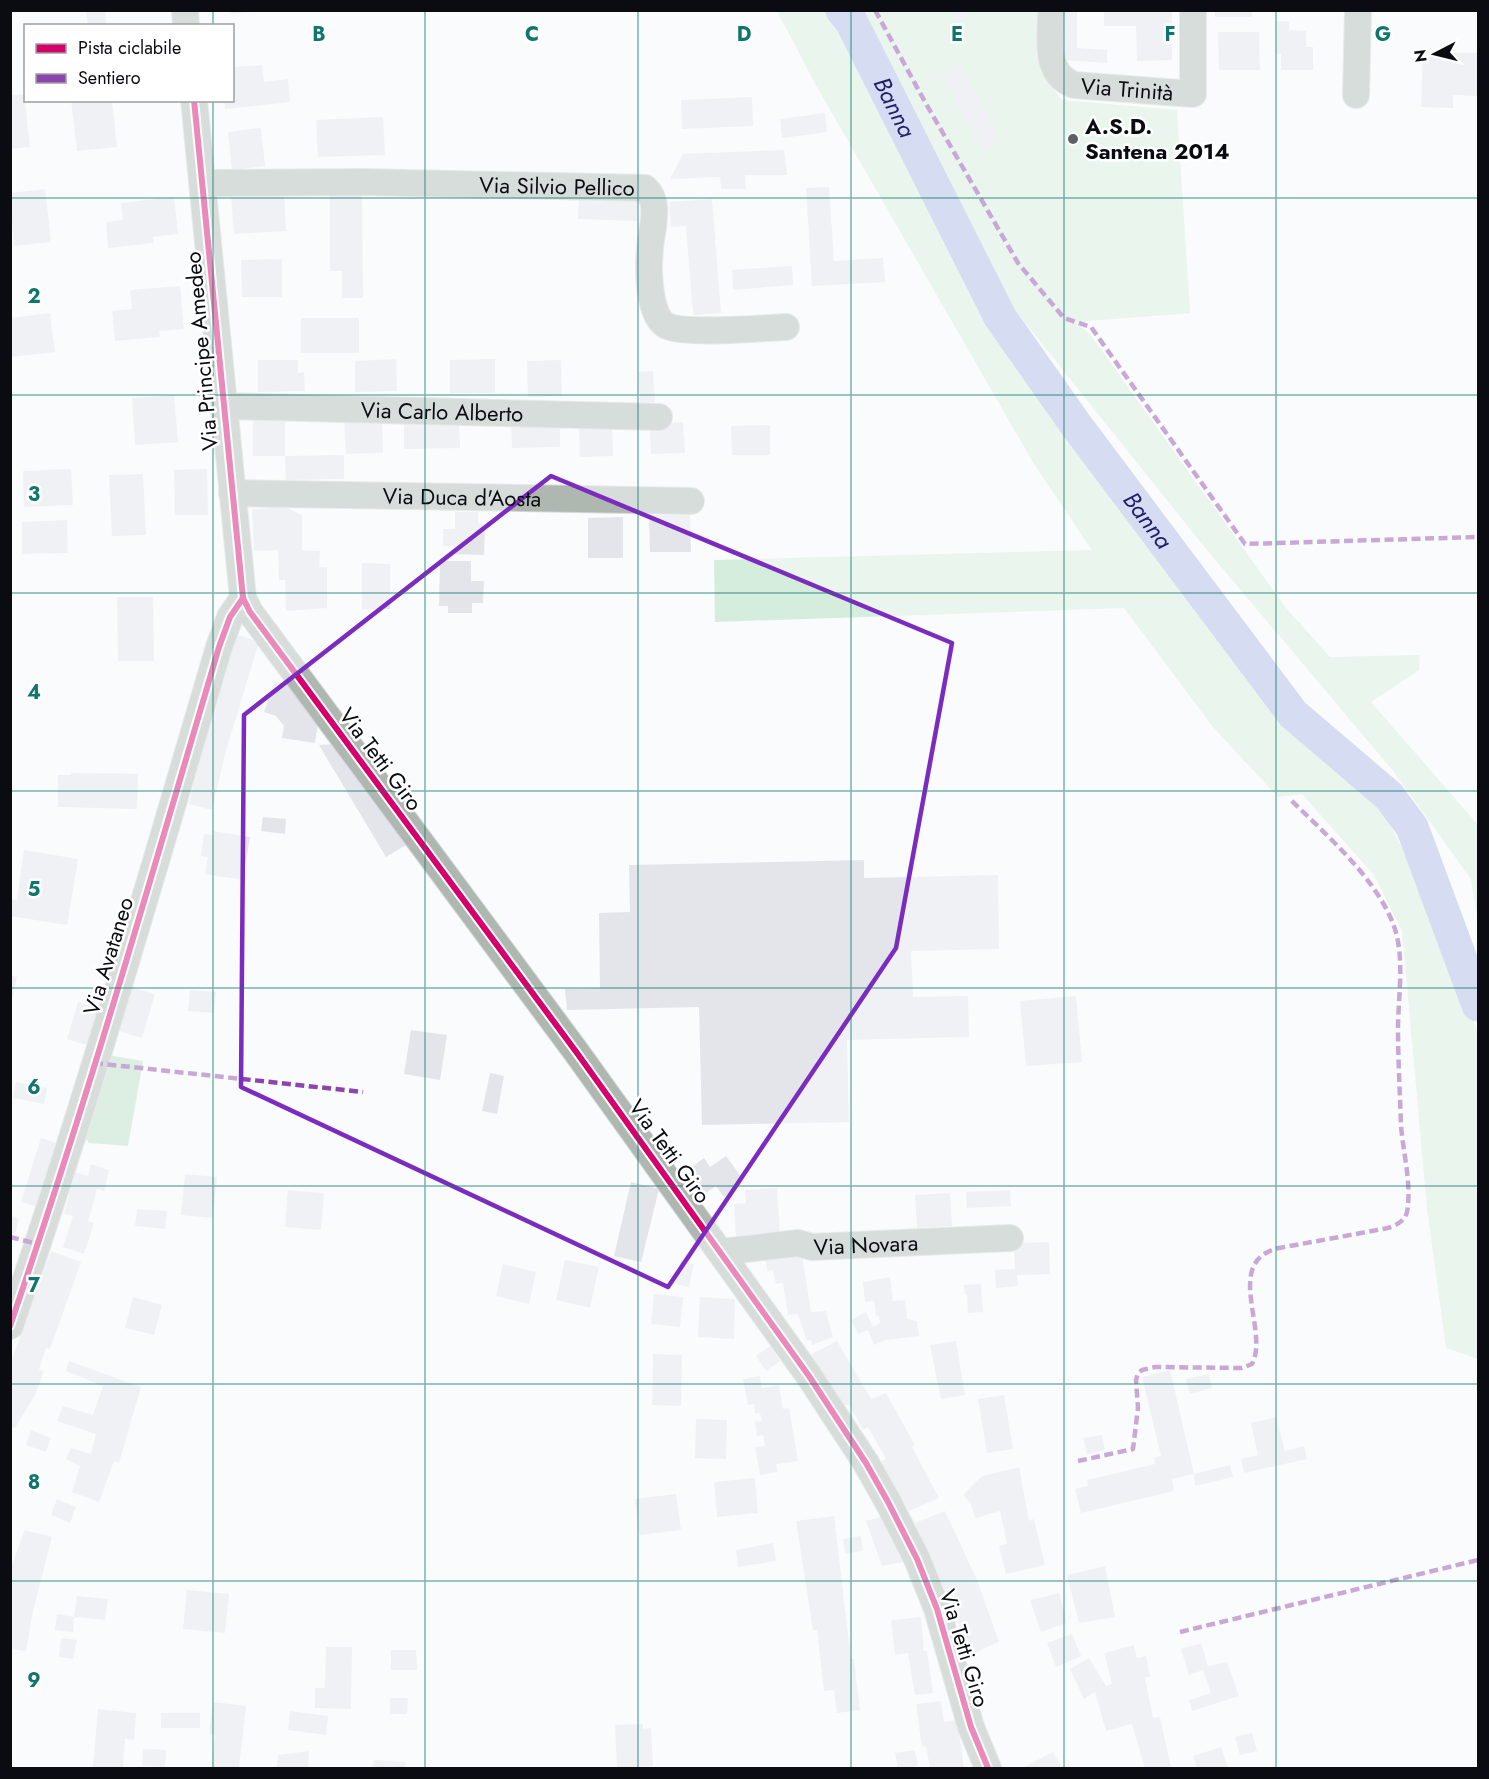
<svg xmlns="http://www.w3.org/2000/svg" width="1489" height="1779" font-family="Jost,sans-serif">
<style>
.green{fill:#d5eddc}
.forest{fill:#bae0c4}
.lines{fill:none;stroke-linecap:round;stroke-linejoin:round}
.river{stroke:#acb6e4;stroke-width:33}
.building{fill:#e3e5eb}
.minor-casing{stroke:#d4d5d6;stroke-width:28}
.minor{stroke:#aeb8b1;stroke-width:26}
.quiet{stroke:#8e44ad;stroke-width:4.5;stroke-dasharray:9 4.5;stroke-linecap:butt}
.cycleway-casing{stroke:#fff;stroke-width:10}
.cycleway{stroke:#d6006c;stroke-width:6}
.marked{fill:none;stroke:#7b2cbf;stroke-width:4.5;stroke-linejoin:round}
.grid{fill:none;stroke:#0f766e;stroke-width:1.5;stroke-opacity:0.55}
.poi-dot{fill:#5f6063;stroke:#fff;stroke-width:2}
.labels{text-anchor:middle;stroke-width:5;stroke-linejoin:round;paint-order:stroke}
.street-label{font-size:22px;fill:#0b0c11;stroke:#fff}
.poi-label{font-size:22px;font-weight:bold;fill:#0b0c11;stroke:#fff;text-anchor:start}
.water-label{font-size:24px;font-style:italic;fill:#1f1f6c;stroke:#fff}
.grid-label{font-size:20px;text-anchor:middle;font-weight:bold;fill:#0f766e;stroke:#fff;stroke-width:5;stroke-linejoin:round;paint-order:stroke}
</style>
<rect width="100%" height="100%" fill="#fafbfc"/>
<g class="green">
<path d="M777,11H826L836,24L980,298L1021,365L1151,531L1294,724L1383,809L1453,956L1478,1034V1359L1446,1348L1427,1208L1402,931L1374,875L1302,794L1278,797L1213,727L1124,608L715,622L714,560L1092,550L1034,464L817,87Z"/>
<path d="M848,11H1039L1040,71L1062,100L1177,110L1190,313L1075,322L1090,334L1286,608L1330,657L1420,655L1419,670L1371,702L1478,825V922L1471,879L1394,772L1202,544L1007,300L951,190Z"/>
</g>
<path class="forest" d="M102,1054L143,1061L128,1146L89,1143L81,1131Z"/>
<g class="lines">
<path class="river" id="s1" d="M842,10L851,21L1000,317L1076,425L1293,714L1389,796L1412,827L1478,1005"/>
</g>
<g class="building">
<path d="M86,10H105L106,26H88Z"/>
<path d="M231,10H254V12L231,14Z"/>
<path d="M952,10H968L971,18L956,23Z"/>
<path d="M1063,10H1077V48L1107,50V63L1063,60Z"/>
<path d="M1104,10L1172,12V60L1137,61L1136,26H1104Z"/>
<rect x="1215" y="10" width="37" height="7"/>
<path d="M1276,21L1289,22V30L1306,31V47H1313V70H1281V54H1275Z"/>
<path d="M1218,32H1259L1260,70H1219Z"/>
<path d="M1423,52L1478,53V96L1453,95V108L1421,107Z"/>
<path d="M262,65L264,82L288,79L290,102L225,109L224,100H232V67Z"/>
<path d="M960,65L1002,140L983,151L941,76Z"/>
<path d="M24,94L30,147L10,149V95Z"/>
<path d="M752,97L753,126L682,129L681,100Z"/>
<path d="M71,100H112L117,147L77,151Z"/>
<path d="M825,113L827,132L782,138L780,119Z"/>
<path d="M383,117L385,155L318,157L316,120Z"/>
<path d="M261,128L265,166L232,170L228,132Z"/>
<path d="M784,150L787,175H745L746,189H721L720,177L670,179L683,154Z"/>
<path d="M829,187L834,261L883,258L885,282L812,286L806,188Z"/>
<path d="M45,189L51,242L14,246L10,193Z"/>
<path d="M330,192H362L363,298H342V271H330Z"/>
<path d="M579,192L638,194L637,221L578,219Z"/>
<path d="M284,194L286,231L234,234L231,196Z"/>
<path d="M174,197L178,234L153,237L154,243L108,248L106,222L123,220L121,203Z"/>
<path d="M712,199L721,313L693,315L686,226L671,227L669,202Z"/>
<path d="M282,259V297H242L241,260Z"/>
<path d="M792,266L793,285L733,290L732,270Z"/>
<path d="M180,286L184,329L159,331L160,337L115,341L112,311L132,309L130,290Z"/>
<path d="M50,313L55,352L10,357V318Z"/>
<rect x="301" y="318" width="58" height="35"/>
<path d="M396,359L397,391L355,392V361Z"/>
<path d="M495,359V393H450V360Z"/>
<path d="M258,360H298V373L304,372L305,391L258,392Z"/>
<path d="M561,360L562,396L528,397L527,361Z"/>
<path d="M653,371L655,402L640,403L638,372Z"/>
<path d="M174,395L178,442L135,445L132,398Z"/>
<path d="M382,415L383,453L346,454L344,416Z"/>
<path d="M459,415L460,448L404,449V416Z"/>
<rect x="253" y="419" width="32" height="37"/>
<path d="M560,420V447L512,448L511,421Z"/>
<path d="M683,422L685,453L651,454L650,424Z"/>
<path d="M612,425L613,456L580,457L579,426Z"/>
<path d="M770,425V455H732L731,426Z"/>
<path d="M344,455V479L286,480L285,456Z"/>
<path d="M71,469L73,505L24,507L23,471Z"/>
<path d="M207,469L208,515H175L174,470Z"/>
<path d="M143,474L146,535L112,536L109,475Z"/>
<path d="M285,507L302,515V550L320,551L319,567H327V608L286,611L285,580H279L278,550L254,551L252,509Z"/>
<path d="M455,512H478V523L485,524L484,555L453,554V546H443V529H455Z"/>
<path d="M690,514L691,552H650L649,515Z"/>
<path d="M623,517V558H588V518Z"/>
<path d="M67,520L68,553L22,554V522Z"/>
<path d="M440,561H471V581H484L483,603H472V613H448V606H439Z"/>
<path d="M362,563L390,564V609H362Z"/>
<path d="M117,597H153L154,661H118Z"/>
<path d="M235,634L259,642L225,754L212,810L189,804L201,749Z"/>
<path d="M275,681L293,687L318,722L315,743L282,738L284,726L276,716L264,712Z"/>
<path d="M337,744L406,845L386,857L319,745Z"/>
<path d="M71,773L138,774L137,809L58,807V775H71Z"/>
<path d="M263,817L286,819L285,834L261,831Z"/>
<path d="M213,831L250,837L243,880L205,874L208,857L201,856L204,834L213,835Z"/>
<path d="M24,850L78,859L67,925L10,916V899L17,900Z"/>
<path d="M864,860V878L998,875L999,949L911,951L913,997L968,996L969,1037L847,1040L849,1122L702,1125L699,1007L567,1010L565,989L600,988L599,913L630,912L629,865Z"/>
<path d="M10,975L17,977L11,1002H10Z"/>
<path d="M131,987L155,994L142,1038L119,1031Z"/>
<path d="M190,990L216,992L214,1013L188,1011Z"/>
<path d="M1076,996L1082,1062L1026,1066L1020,1001Z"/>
<path d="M78,1002L101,1009L90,1046L67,1039Z"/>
<path d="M411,1030L447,1035L440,1080L404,1074Z"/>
<path d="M490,1073L504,1076L497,1114L482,1111Z"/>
<path d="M16,1082L47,1088L44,1104L13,1098Z"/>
<path d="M41,1138L60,1144L40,1208L21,1202Z"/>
<path d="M726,1156L745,1182L724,1197L716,1186L699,1198L685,1179L692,1174L689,1169L704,1158L710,1167Z"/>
<path d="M91,1164L109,1170L104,1191L97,1189L88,1221L94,1223L84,1254L63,1247L73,1216L64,1214L75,1172L88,1176Z"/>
<path d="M185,1174L217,1177L213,1218L181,1215Z"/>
<path d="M631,1182L659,1189L641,1262L614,1256Z"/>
<path d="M777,1188L780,1236L736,1239L734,1204L746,1203L745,1190Z"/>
<path d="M288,1190L324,1193L321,1230L285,1227Z"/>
<path d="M1010,1190L1011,1206L967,1208L966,1192Z"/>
<path d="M950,1193L952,1226L917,1228L915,1195Z"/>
<path d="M137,1209L167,1211L165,1229L135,1226Z"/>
<path d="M10,1216L19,1219L15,1234L10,1233Z"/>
<path d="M1049,1242L1050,1274L1017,1275L1018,1286L996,1288L995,1270L1015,1269L1014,1243Z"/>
<path d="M801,1248L811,1312L826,1311L833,1337L812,1345L811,1340L807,1341L798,1314L788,1315L783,1283L776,1284L773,1270L767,1271L765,1256Z"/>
<path d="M51,1251L81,1262L50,1349L46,1348L39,1370L44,1371L35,1395L15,1428L10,1426V1365Z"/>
<path d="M565,1260L599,1267L590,1308L556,1300Z"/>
<path d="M681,1261L694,1264L689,1287L675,1284Z"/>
<path d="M503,1264L536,1272L529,1304L496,1296Z"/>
<path d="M890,1277L893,1301L905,1300L907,1319L917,1321L919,1336L885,1340L874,1345L868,1330L858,1334L851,1320L866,1312L873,1327L880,1323L879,1316H876L874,1301L865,1302L863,1282Z"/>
<path d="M981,1284L983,1312L968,1313L967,1294H965L964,1285Z"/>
<path d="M654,1294L683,1297L680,1327L651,1324Z"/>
<path d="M133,1297L162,1305L154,1335L125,1328Z"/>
<path d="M700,1297L735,1299L734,1339L698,1337Z"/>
<path d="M837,1341L871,1399L886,1393L915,1445L912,1447L939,1498L909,1511L881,1462L886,1459L868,1427L863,1430L849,1404L844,1406L810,1355Z"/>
<path d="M956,1341L965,1395L941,1399L930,1345Z"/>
<path d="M770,1346L780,1361L766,1371L756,1356Z"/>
<path d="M653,1354L682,1355L681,1406L652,1405Z"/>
<path d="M69,1361L141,1387L119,1463L114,1461L99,1502L72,1492L80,1466L66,1459L71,1448L91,1454L96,1434L57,1421L63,1406L93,1415L103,1386L66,1371Z"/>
<path d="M1170,1370L1194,1474L1172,1479L1174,1491L1081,1513L1075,1489L1088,1486L1087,1480L1155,1464L1154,1458L1161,1456L1142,1377Z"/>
<path d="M1209,1374L1212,1388L1190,1394L1186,1379Z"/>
<path d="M760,1376L762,1388L779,1385L783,1409L789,1408L798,1461L776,1464L777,1472L760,1475L755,1447L765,1446L763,1435L757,1436L755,1422L762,1421L760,1413L755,1414L754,1404L748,1405L743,1379Z"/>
<path d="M1004,1395L1013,1449L987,1453L978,1399Z"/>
<path d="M1276,1417L1285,1451L1304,1446L1307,1459L1244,1473L1241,1459L1258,1455L1251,1423Z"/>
<path d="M696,1419L727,1420L726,1459L695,1458Z"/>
<path d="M31,1430L51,1438L46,1452L26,1445Z"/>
<path d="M1102,1435L1105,1450L1087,1454L1083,1438Z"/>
<path d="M1230,1465L1233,1477L1195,1486L1194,1474Z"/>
<path d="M1019,1467L1029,1521L1034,1519L1045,1565L1006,1574L999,1546L1007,1544L1000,1511L975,1518L971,1504L963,1495L982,1476Z"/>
<path d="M755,1478L758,1513L717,1517L714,1482Z"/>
<path d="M676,1494L681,1530L639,1535L635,1499Z"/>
<path d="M57,1499L76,1507L70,1523L51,1515Z"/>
<path d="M945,1511L977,1580L999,1642L970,1655L951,1605L957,1602L952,1588L945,1590L915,1523Z"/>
<path d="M834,1516L851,1659H854L860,1710L837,1713L834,1690L824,1691L817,1630H813L796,1521Z"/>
<path d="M884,1516L909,1561L882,1566L866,1521Z"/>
<path d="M25,1530L52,1537L33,1611L26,1651L10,1649V1570Z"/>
<path d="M861,1536L863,1551L845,1554L843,1539Z"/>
<path d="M773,1543L776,1561L738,1567L736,1550Z"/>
<path d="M1105,1566L1115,1617L1079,1623L1067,1575Z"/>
<path d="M187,1590L229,1594L225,1633L183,1629Z"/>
<path d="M1059,1593L1067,1623L1041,1632L1030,1600Z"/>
<path d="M77,1596L108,1599L105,1620L74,1617L73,1632L55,1630L57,1614L74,1617Z"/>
<path d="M921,1617L924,1651H927L933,1693L915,1695L908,1653L895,1655L891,1620Z"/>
<path d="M1072,1634L1081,1656L1056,1667L1047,1643Z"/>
<path d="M61,1638L77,1640L73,1659L59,1657Z"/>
<path d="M1201,1643L1208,1666L1227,1662L1239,1696L1192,1711L1189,1700L1211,1693L1203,1670L1189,1675L1181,1649Z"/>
<path d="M1134,1645L1137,1658L1146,1656L1150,1676L1145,1678L1153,1718L1160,1717L1171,1768H1145L1132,1724L1106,1731L1095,1692L1084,1699L1070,1669L1089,1658L1106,1686L1112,1684L1104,1653Z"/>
<path d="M326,1647H352L351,1709L315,1708V1688H325Z"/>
<path d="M391,1650H416L417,1670H391Z"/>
<path d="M390,1698H408L407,1714H390Z"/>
<path d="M941,1701L944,1722L957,1720L964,1768H930L926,1746L922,1747L916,1704Z"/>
<path d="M213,1702L246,1706L239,1768H211L215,1735L209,1734Z"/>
<path d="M98,1709L136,1713L134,1740L125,1739L123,1768H93Z"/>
<path d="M290,1711L328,1716L326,1735L288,1730Z"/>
<rect x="161" y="1713" width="39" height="15"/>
<path d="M643,1724V1729L651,1728L653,1766L617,1768L615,1725Z"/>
<path d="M1252,1733L1257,1751L1240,1755L1235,1737Z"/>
<path d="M1221,1747L1228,1768H1197L1193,1756Z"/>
<path d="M143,1749L166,1750L165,1767L142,1766Z"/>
<path d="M915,1750L918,1766L898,1768L895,1753Z"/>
<path d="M309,1751L308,1768H277L278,1755Z"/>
<path d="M1053,1752L1062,1768H1022Z"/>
<path d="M374,1760L406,1762L405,1768H373Z"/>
</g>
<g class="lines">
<defs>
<g id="minor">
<path d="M185,10L186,26"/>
<path id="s2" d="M1051,10C1051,39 1043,73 1074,85L1193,94V10"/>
<path d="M1356,95L1358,10"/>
<path d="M194,100L243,598L250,612L577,1053L809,1376L866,1463L888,1502L917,1559L937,1609L971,1727L988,1768"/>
<path id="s3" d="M203,183L362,182L645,188C662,203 651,229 650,249C648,267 648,317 667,326C688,335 760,328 786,327"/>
<path id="s4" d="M224,406L659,417"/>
<path id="s5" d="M232,493L691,501"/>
<path id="s6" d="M721,1252L798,1243L812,1247L1010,1238"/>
<path d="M10,1326C87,1102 152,874 219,647L230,617L243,598"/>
</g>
</defs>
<use href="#minor" class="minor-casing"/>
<use href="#minor" class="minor"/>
<g class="quiet">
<path d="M875,10L925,102L1018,263L1064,318L1091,327L1245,544L1478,537"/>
<path d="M94,1063L363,1092"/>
<path d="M10,1237L38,1244"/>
<path d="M1078,1461L1133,1449L1138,1408L1136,1380L1138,1373L1142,1370L1155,1367L1242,1368L1252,1364C1270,1331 1222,1261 1279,1248L1383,1229C1393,1227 1404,1223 1407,1212C1412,1184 1403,1153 1401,1125C1400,1093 1398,1061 1398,1029C1398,995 1406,954 1392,921C1373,875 1325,834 1290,799"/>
<path d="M1180,1632L1478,1560"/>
</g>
<defs>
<g id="cycleway">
<path d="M194,100L243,598L250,612L577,1053L809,1376L866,1463L888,1502L917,1559L937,1609L971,1727L988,1768"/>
<path d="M10,1326C87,1102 152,874 219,647L230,617L243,598"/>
</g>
</defs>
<use href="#cycleway" class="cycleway-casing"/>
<use href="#cycleway" class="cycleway"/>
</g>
<path d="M0 0H1489V1779H0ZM551,476L952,643L896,948L668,1287L241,1087L244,715Z" fill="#fafbfc" fill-opacity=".55" fill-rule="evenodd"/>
<path class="marked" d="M551,476L952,643L896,948L668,1287L241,1087L244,715Z"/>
<path class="grid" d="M213,10V26M425,10V1768M638,10V1768M851,10V1768M1064,10V1768M1276,10V1768M213,100V1768M10,198H1478M10,395H1478M10,593H1478M10,791H1478M10,988H1478M10,1186H1478M10,1384H1478M10,1581H1478"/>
<circle class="poi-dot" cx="1073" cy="139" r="6"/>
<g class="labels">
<g class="street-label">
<text dy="8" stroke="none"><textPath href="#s2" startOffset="138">Via Trinità</textPath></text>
<text dy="8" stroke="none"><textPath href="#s3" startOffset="354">Via Silvio Pellico</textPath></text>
<text transform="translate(201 351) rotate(-95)" y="8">Via Principe Amedeo</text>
<text dy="8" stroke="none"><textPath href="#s4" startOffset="218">Via Carlo Alberto</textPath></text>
<text dy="8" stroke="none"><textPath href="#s5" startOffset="230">Via Duca d'Aosta</textPath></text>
<text transform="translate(381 759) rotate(53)" y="8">Via Tetti Giro</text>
<text transform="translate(108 956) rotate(-73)" y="8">Via Avataneo</text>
<text transform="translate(670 1151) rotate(54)" y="8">Via Tetti Giro</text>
<text dy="8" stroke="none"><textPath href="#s6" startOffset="146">Via Novara</textPath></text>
<text transform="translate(965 1648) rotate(73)" y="8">Via Tetti Giro</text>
</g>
<g class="poi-label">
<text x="1085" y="134">A.S.D.<tspan x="1085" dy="25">Santena 2014</tspan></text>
</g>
<g class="water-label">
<text dy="8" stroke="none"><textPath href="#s1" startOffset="111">Banna</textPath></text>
<text dy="8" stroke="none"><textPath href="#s1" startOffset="597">Banna</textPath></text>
</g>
</g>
<g class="grid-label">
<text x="319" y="41">B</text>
<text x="532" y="41">C</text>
<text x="744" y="41">D</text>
<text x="957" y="41">E</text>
<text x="1170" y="41">F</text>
<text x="1383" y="41">G</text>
<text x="34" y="303">2</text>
<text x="34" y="501">3</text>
<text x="34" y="699">4</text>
<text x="34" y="896">5</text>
<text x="34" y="1094">6</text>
<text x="34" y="1292">7</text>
<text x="34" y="1489">8</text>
<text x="34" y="1687">9</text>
</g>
<rect width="1489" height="1779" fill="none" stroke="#0b0c11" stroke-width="24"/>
<rect x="24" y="24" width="210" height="78" fill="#ffffff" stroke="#9d9ea0" stroke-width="1.5"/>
<rect x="36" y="44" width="30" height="9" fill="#d6006c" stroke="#9d9ea0" stroke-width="1.5"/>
<text x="78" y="54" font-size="18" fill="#0b0c11">Pista ciclabile</text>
<rect x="36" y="74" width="30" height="9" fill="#8e44ad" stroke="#9d9ea0" stroke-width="1.5"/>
<text x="78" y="84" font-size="18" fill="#0b0c11">Sentiero</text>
<g transform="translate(1435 54) rotate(263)" stroke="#ffffff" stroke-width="4.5" paint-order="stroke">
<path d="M0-4.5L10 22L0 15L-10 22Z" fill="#0b0c11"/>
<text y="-9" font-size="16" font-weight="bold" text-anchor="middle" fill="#0b0c11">N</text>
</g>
</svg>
